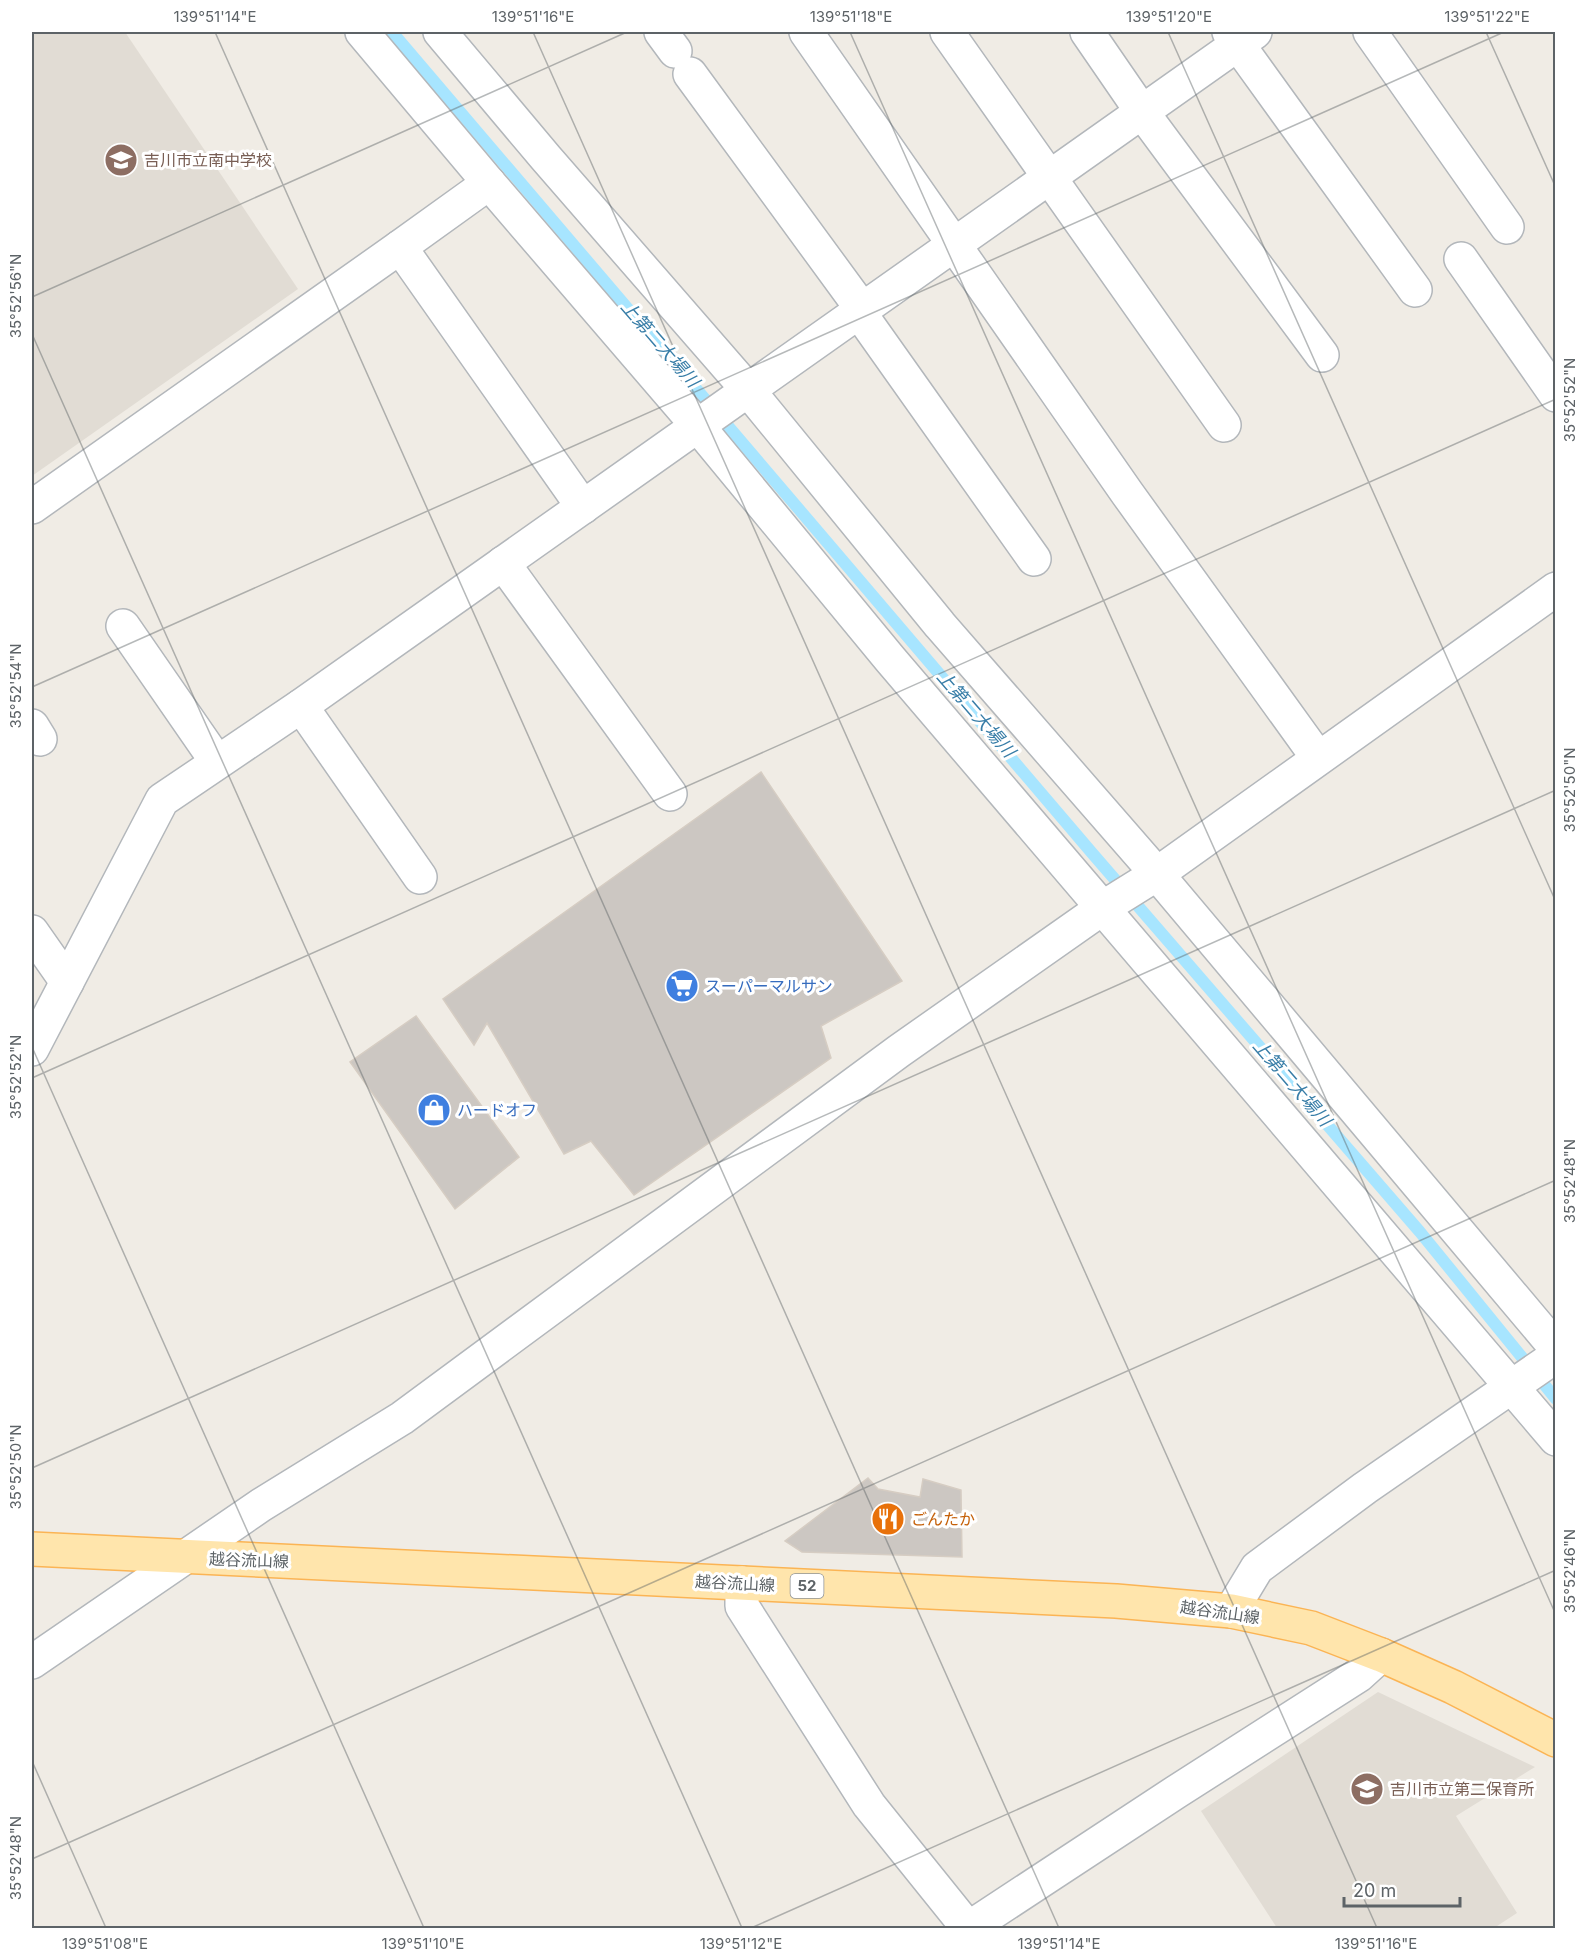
<svg xmlns="http://www.w3.org/2000/svg" width="1587" height="1960" font-family="Inter,'Noto Sans JP',sans-serif">
<style>
.education{fill:#e1dcd4}
.lines{fill:none;stroke-linecap:round;stroke-linejoin:round}
.stream{stroke:#a7e5ff;stroke-width:12}
.building{fill:#ccc7c2;stroke:#d6cdc3;stroke-width:1.5}
.minor-casing{stroke:#b3b7bb;stroke-width:36}
.major-casing{stroke:#fbb454;stroke-width:36}
.minor{stroke:#fff;stroke-width:33}
.major{stroke:#ffe5ac;stroke-width:33}
.ticks{fill:none;stroke:#5d6367;stroke-width:1.5;stroke-opacity:0.45}
.labels{text-anchor:middle;stroke-width:6;stroke-linejoin:round;paint-order:stroke}
.shield{fill:#fff;stroke:#8e9295;stroke-width:1.5}
.shield-label{font-size:15px;font-weight:bold;fill:#5d6367}
.education-label{font-size:16px;fill:#785e54;stroke:#fff;text-anchor:start}
.shop-label{font-size:16px;fill:#366cbe;stroke:#fff;text-anchor:start}
.food-label{font-size:16px;fill:#c56008;stroke:#fff;text-anchor:start}
.street-label{font-size:16px;fill:#5d6367;stroke:#fff}
.water-label{font-size:18px;font-style:italic;fill:#377da7;stroke:#fff}
.neatline{fill:none;stroke:#5d6367;stroke-width:2}
.ticks-label{font-size:15px;text-anchor:middle;fill:#5d6367}
</style>
<rect width="100%" height="100%" fill="#f0ece5"/>
<g class="education">
<path d="M32,32H125L298,289L32,476Z"/>
<path d="M1378,1692L1535,1767L1456,1816L1517,1913L1494,1928H1277L1201,1811Z"/>
</g>
<g class="lines">
<path class="stream" d="M392,32L1092,853L1420,1232L1556,1399"/>
</g>
<g class="building">
<path d="M761,772L902,981L821,1026L831,1058L634,1195L591,1141L564,1154L487,1023L474,1045L443,999Z"/>
<path d="M416,1016L519,1157L455,1209L350,1062Z"/>
<path d="M868,1478L878,1489L920,1497L923,1479L961,1490L962,1557L802,1552L785,1541Z"/>
</g>
<g class="lines">
<defs>
<g id="minor">
<path d="M362,32L489,183L697,425L890,659L1556,1439"/>
<path d="M440,32L546,158L748,390L940,625L1157,874L1556,1348"/>
<path d="M661,32L675,51"/>
<path d="M806,32L1127,493L1318,758"/>
<path d="M947,32L1224,425"/>
<path d="M1087,32L1142,112L1322,355"/>
<path d="M1229,32L1415,290"/>
<path d="M1370,32L1507,227"/>
<path d="M690,74L862,309"/>
<path d="M400,247L583,507"/>
<path d="M1461,259L1556,395"/>
<path d="M859,312L1034,559"/>
<path d="M32,507L400,247L489,183"/>
<path d="M503,563L670,794"/>
<path d="M123,626L217,762"/>
<path d="M301,706L420,877"/>
<path d="M32,726L40,739"/>
<path d="M32,932L67,982"/>
<path d="M32,1049L162,800L301,706L1255,32"/>
<path d="M742,1583V1606L869,1805L968,1928"/>
<path d="M1231,1611L1257,1568L1365,1488L1556,1356"/>
<path d="M32,1662L261,1505L402,1418L899,1051L1104,907L1157,874L1556,589"/>
<path d="M969,1928L1176,1792L1359,1675L1381,1655"/>
</g>
<path id="major" d="M32,1549L1116,1601L1231,1611L1311,1628L1381,1655L1453,1687L1556,1740"/>
</defs>
<use href="#minor" class="minor-casing"/>
<use href="#major" class="major-casing"/>
<use href="#minor" class="minor"/>
<use href="#major" class="major"/>
</g>
<path class="ticks" d="M215,32L1059,1928M533,32L1377,1928M850,32L1556,1615M1168,32L1556,902M1486,32L1556,188M32,297L627,32M32,334L742,1928M32,687L1504,32M32,1047L424,1928M32,1078L1556,399M32,1468L1556,790M32,1761L106,1928M32,1859L1556,1180M751,1928L1556,1570"/>
<defs>
<symbol id="school-disc" viewBox="-11 -11 22 22"><circle r="9.5" fill="#8d6e63" stroke="#fff"/><path d="M0-5L7-2L0 1L-7-2ZM-4 1L0 2.5L4 1V4Q0 6-4 4Z" fill="#fff"/></symbol>
<symbol id="supermarket-disc" viewBox="-11 -11 22 22"><circle r="9.5" fill="#3f7fe0" stroke="#fff"/><path d="M-6-5.5h2.5l.6 2H6L4.5 2H-2.5L-4.4-4H-6ZM-1.5 3.2a1.3 1.3 0 1 0 .1 0ZM3 3.2a1.3 1.3 0 1 0 .1 0Z" fill="#fff"/></symbol>
<symbol id="shop-disc" viewBox="-11 -11 22 22"><circle r="9.5" fill="#3f7fe0" stroke="#fff"/><path d="M-5-2.5h2.3a2.7 3.5 0 0 1 5.4 0H5L5.5 6h-11ZM-1.5-2.5h3a1.5 2.3 0 0 0-3 0Z" fill="#fff"/></symbol>
<symbol id="restaurant-disc" viewBox="-11 -11 22 22"><circle r="9.5" fill="#e8710a" stroke="#fff"/><path d="M-5-6h1v4h1v-4h1v4h1v-4h1v5L-1.5 .5V6h-2V.5L-5-1ZM5-6V6H3V1.5H1.5Q1.5-4 5-6Z" fill="#fff"/></symbol>
</defs>
<g fill-rule="evenodd">
<use href="#school-disc" x="102" y="141" width="38" height="38"/>
<use href="#supermarket-disc" x="663" y="967" width="38" height="38"/>
<use href="#shop-disc" x="415" y="1091" width="38" height="38"/>
<use href="#restaurant-disc" x="869" y="1500" width="38" height="38"/>
<use href="#school-disc" x="1348" y="1770" width="38" height="38"/>
</g>
<g class="labels">
<rect class="shield" x="790.5" y="1574" width="33" height="24" rx="4.5"/>
<g class="shield-label">
<text x="807" y="1591">52</text>
</g>
<g class="education-label">
<text x="144" y="166">吉川市立南中学校</text>
<text x="1390" y="1795">吉川市立第二保育所</text>
</g>
<g class="shop-label">
<text x="705" y="992">スーパーマルサン</text>
<text x="457" y="1116">ハードオフ</text>
</g>
<g class="food-label">
<text x="911" y="1525">ごんたか</text>
</g>
<g class="street-label">
<text transform="translate(249 1560) rotate(2)" y="6">越谷流山線</text>
<text transform="translate(735 1583) rotate(3)" y="6">越谷流山線</text>
<text transform="translate(1220 1612) rotate(8)" y="6">越谷流山線</text>
</g>
<g class="water-label">
<text transform="translate(660 344) rotate(49)" y="6">上第二大場川</text>
<text transform="translate(976 714) rotate(49)" y="6">上第二大場川</text>
<text transform="translate(1292 1083) rotate(49)" y="6">上第二大場川</text>
</g>
</g>
<rect width="1587" height="1960" fill="none" stroke="#ffffff" stroke-width="66"/>
<path d="M1344 1897v9h116v-9" fill="none" stroke="#5d6367" stroke-width="3"/>
<text x="1353" y="1897" font-size="18" fill="#5d6367" stroke="#ffffff" stroke-width="4.5" paint-order="stroke">20 m</text>
<rect x="33" y="33" width="1521" height="1894" class="neatline"/>
<g class="ticks-label">
<text x="215" y="22">139°51'14"E</text>
<text x="533" y="22">139°51'16"E</text>
<text x="851" y="22">139°51'18"E</text>
<text x="1169" y="22">139°51'20"E</text>
<text x="1487" y="22">139°51'22"E</text>
<text transform="translate(16 296) rotate(-90)" y="5">35°52'56"N</text>
<text transform="translate(1570 400) rotate(-90)" y="5">35°52'52"N</text>
<text transform="translate(16 686) rotate(-90)" y="5">35°52'54"N</text>
<text transform="translate(1570 790) rotate(-90)" y="5">35°52'50"N</text>
<text transform="translate(16 1077) rotate(-90)" y="5">35°52'52"N</text>
<text transform="translate(1570 1181) rotate(-90)" y="5">35°52'48"N</text>
<text transform="translate(16 1467) rotate(-90)" y="5">35°52'50"N</text>
<text transform="translate(1570 1571) rotate(-90)" y="5">35°52'46"N</text>
<text transform="translate(16 1858) rotate(-90)" y="5">35°52'48"N</text>
<text x="105" y="1949">139°51'08"E</text>
<text x="423" y="1949">139°51'10"E</text>
<text x="741" y="1949">139°51'12"E</text>
<text x="1059" y="1949">139°51'14"E</text>
<text x="1376" y="1949">139°51'16"E</text>
</g>
</svg>
